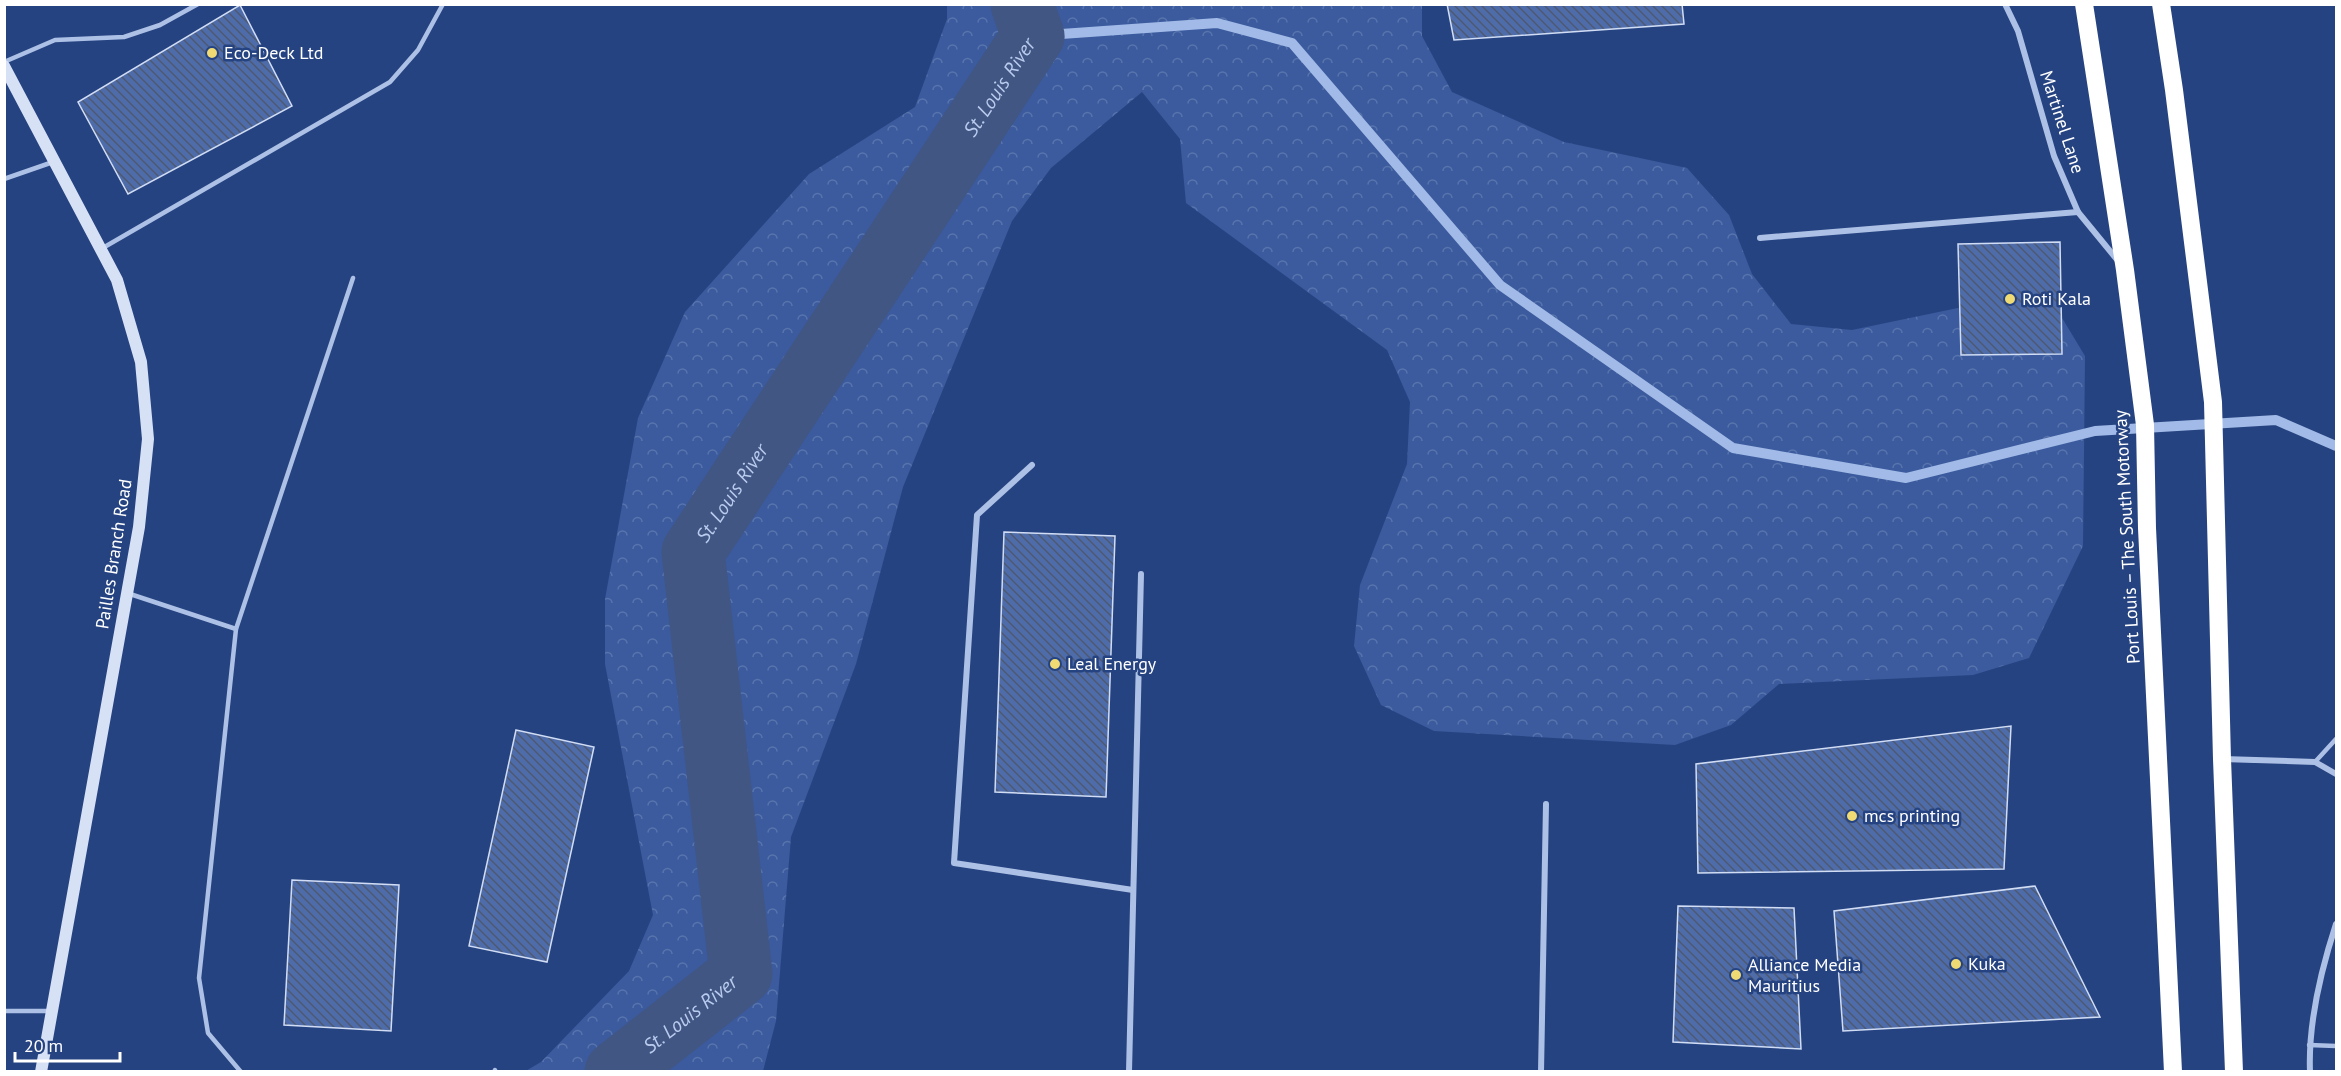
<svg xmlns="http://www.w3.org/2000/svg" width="2341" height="1076" font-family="'PT Sans',sans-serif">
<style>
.forest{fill:url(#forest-crowns)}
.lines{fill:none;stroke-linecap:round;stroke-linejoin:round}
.stream{stroke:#a2bae7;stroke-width:10}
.river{stroke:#415683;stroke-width:63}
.building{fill:url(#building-back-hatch);stroke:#d1ddf5;stroke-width:1.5}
.lane{stroke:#adc1e6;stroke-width:4.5}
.street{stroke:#adc1e6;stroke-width:6}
.secondary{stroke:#d7e1f6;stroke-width:12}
.highway{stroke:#fff;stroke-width:18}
.poi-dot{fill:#efda73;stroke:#264381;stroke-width:2}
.labels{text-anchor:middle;stroke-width:5;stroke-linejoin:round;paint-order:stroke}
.poi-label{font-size:18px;fill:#fff;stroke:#264381;text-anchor:start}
.street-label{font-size:18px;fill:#fff;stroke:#264381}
.water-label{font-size:20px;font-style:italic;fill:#b9cbee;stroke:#264381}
</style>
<defs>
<pattern id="forest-crowns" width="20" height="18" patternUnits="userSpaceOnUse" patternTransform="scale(1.5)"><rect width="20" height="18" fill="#3b5b9e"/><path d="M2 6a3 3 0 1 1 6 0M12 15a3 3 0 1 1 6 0" fill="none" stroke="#5874ad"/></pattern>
<pattern id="building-back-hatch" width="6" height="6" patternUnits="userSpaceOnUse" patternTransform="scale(1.5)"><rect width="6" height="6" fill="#4e6ca9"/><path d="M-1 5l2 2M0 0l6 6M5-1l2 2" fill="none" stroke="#4d5971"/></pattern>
</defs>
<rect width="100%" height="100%" fill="#264381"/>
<path class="forest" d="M947,5H1422V36L1452,92L1564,142L1687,168L1729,215L1752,274L1791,324L1852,330L1982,303H2053L2085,356L2083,546L2029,658L1973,675L1779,684L1731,725L1675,745L1434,731L1381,705L1354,646L1360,585L1407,464L1410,402L1387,350L1186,203L1180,139L1142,92L1051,168L1012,221L903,487L856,664L791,837L776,1021L763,1071L524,1072L541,1062L629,971L653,915L605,664V599L638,418L685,312L809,174L915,107L947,19Z"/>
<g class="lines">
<path class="stream" d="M1033,36L1217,23L1292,43L1500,285L1733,448L1906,478L2095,431L2276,420L2336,446"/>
<path class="river" id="s1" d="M616,1072L741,974L693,552L1033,36L1022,4"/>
</g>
<g class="building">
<path d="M1447,4H1682L1684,24L1454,40Z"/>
<path d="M240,5L292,106L128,194L78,102Z"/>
<path d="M2060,242L2062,354L1961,355L1958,244Z"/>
<path d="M1004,532L1115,536L1106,797L995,792Z"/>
<path d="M2011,726L2004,869L1698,873L1696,764Z"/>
<path d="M516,730L594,747L547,962L469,946Z"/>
<path d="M292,880L399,885L391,1031L284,1025Z"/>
<path d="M2035,886L2100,1017L1843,1031L1834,911Z"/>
<path d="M1678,906L1794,908L1801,1049L1673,1042Z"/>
</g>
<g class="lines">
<g class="lane">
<path d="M4,62L55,40L124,37L160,25L198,4"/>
<path d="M4,179L53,162"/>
<path d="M101,249L390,82L418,50L443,4"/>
<path d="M127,593L236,629"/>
<path d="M2315,762L2336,739"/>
<path d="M4,1011H51"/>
<path d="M2309,1045L2336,1046"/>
<path d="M241,1072L208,1033L199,978L236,629L353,278"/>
<path d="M494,1072L495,1070"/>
</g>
<g class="street">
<path d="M2005,4L2018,31L2054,156L2078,212L2119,262"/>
<path d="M1760,238L2078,212"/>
<path d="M1032,465L977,515L954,863L1133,890"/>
<path d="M2223,759L2315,762L2336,774"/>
<path d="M1129,1072L1141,574"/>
<path d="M1541,1072L1546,804"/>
<path d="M2310,1072C2308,1023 2321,970 2336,924"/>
</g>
<path class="secondary" d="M4,66L117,280L141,362L148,439L139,527L41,1072"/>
<g class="highway">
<path d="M2084,4L2125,270L2145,425L2147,528L2173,1072"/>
<path d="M2161,4L2174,90L2213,402L2222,759L2234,1072"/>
</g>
</g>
<g class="poi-dot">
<circle cx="212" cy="53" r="6"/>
<circle cx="2010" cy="299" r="6"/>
<circle cx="1055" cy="664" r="6"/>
<circle cx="1852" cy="816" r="6"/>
<circle cx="1956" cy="964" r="6"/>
<circle cx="1736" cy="975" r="6"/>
</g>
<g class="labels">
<g class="poi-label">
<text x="224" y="59">Eco-Deck Ltd</text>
<text x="2022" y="305">Roti Kala</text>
<text x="1067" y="670">Leal Energy</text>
<text x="1864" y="822">mcs printing</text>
<text x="1968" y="970">Kuka</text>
<text x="1748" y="971">Alliance Media<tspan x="1748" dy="21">Mauritius</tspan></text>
</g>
<g class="street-label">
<text transform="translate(2062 122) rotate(72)" y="6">Martinel Lane</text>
<text transform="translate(2127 537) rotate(-93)" y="6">Port Louis – The South Motorway</text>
<text transform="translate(114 554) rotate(-81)" y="6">Pailles Branch Road</text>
</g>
<g class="water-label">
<text dy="7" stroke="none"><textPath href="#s1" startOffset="1140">St. Louis River</textPath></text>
<text dy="7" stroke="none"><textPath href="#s1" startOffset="654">St. Louis River</textPath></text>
<text dy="7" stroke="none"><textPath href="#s1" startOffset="94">St. Louis River</textPath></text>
</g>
</g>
<rect width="2341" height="1076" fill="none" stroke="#ffffff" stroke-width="12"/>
<path d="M15 1052v9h105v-9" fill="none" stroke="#ffffff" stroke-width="3"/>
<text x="24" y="1052" font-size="18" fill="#ffffff" stroke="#264381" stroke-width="4.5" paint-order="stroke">20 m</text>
</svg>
